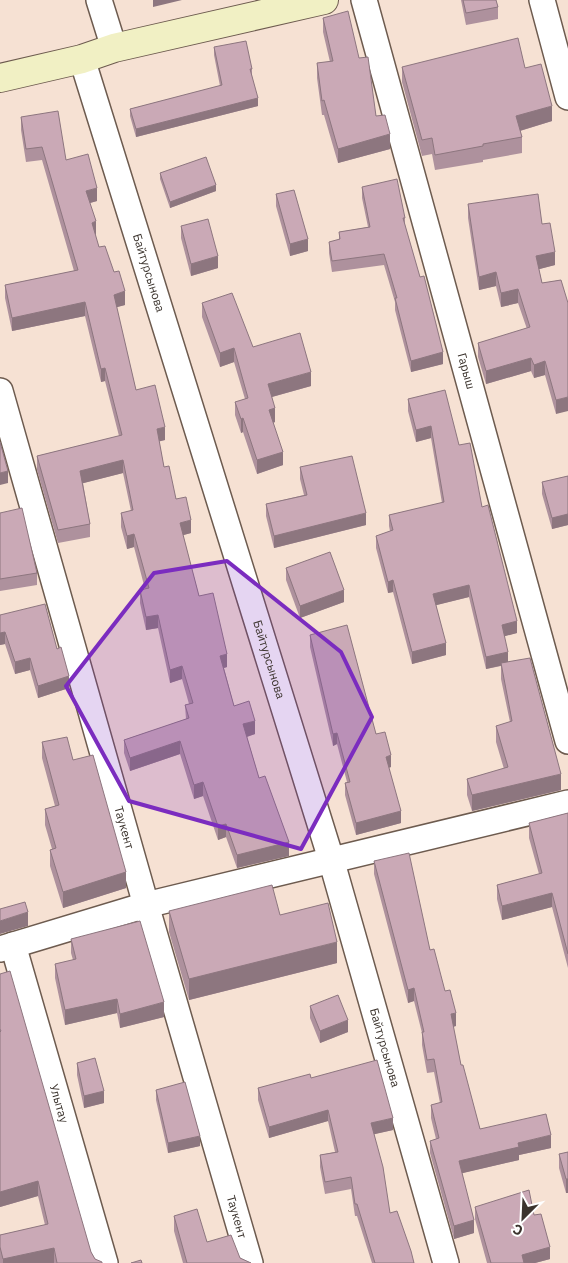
<svg xmlns="http://www.w3.org/2000/svg" width="568" height="1263" font-family="'IBM Plex Sans',sans-serif">
<style>
.lines{fill:none;stroke-linecap:round;stroke-linejoin:round}
.minor-casing{stroke:#6d5b4f;stroke-width:28}
.secondary-casing{stroke:#6d5b4f;stroke-width:30}
.minor{stroke:#fff;stroke-width:25}
.secondary{stroke:#f1f0c4;stroke-width:28}
.wall{fill:#ae919d}
.shaded-wall{fill:#8d767f}
.building{fill:#caa9b6;stroke:#8d767f}
.marked{fill:#7b2cbf;fill-opacity:0.2;stroke:#7b2cbf;stroke-width:4;stroke-linejoin:round}
.labels{text-anchor:middle;stroke-width:5;stroke-linejoin:round;paint-order:stroke}
.street-label{font-size:12px;fill:#3b332d;stroke:#fff}
</style>
<rect width="100%" height="100%" fill="#f6e1d3"/>
<g class="lines">
<defs>
<g id="minor">
<path d="M99,0L114,48"/>
<path id="s1" d="M364,0L568,741"/>
<path d="M542,0L568,97"/>
<path id="s2" d="M82,59L331,859L446,1263"/>
<path id="s3" d="M0,391L146,905L250,1263"/>
<path id="s4" d="M13,945L105,1263"/>
<path d="M0,949L146,905L568,803"/>
</g>
<path id="secondary" d="M0,78L82,59L114,48L324,0"/>
</defs>
<use href="#minor" class="minor-casing"/>
<use href="#secondary" class="secondary-casing"/>
<use href="#minor" class="minor"/>
<use href="#secondary" class="secondary"/>
</g>
<g class="wall">
<path d="M461,0H496L498,7V19L466,25Z"/>
<path d="M323,18L359,58L376,116L390,149L338,163L324,115H322L317,78V63L330,62L323,32Z"/>
<path d="M214,47L252,69V76L258,106L136,137L130,116V109L220,86L214,55Z"/>
<path d="M402,67L525,68L552,121L520,131L522,137V153L483,160V162L435,170L432,154L422,156L402,82Z"/>
<path d="M21,117L66,160L97,201L90,203L96,234L95,235L99,247L125,305L116,307L136,390L165,440L159,441L164,467L176,499L191,533L183,535L199,596L227,667L224,668L234,706L255,734L247,737L259,778L289,856L237,868L226,837L218,840L203,796L194,799L180,754L130,771L124,753V740L186,719L185,705L189,704L182,679L170,683L158,628L146,630L140,603V590L145,589L134,547L127,549L121,527V513L131,511L123,473L83,483L90,524V537L58,543L37,470V456L119,436L105,381L101,382L85,316L12,331L5,298V285L74,271L42,160L26,162L21,130Z"/>
<path d="M160,173L216,191L170,208L160,179Z"/>
<path d="M362,187L405,218V225L443,364L411,372L395,310V302L384,265L332,272L329,253V242L339,240V232L368,227L362,198Z"/>
<path d="M276,194L308,251L290,256L276,206Z"/>
<path d="M468,204L542,224L555,265L539,269L542,283L561,280L556,414L545,375L534,378L531,371L486,384L478,357V343L527,329L518,303L501,307L496,286L479,290L468,218Z"/>
<path d="M181,226L218,268L191,276L181,238Z"/>
<path d="M202,303L253,347L311,386L272,397L275,422L273,423L283,465L257,474L243,432L241,433L235,415V402L245,399L234,362L220,367L202,317Z"/>
<path d="M408,399L459,445L482,507L517,633L504,636L508,662L561,790L472,811L467,795V779L504,769L496,742V726L510,722L501,679V666L486,669L469,597L436,605L446,655L412,664L393,592L388,593L376,548V536L390,531L389,526V515L442,503L431,438L416,442L408,411Z"/>
<path d="M300,467L366,525L274,548L266,516V504L304,495L300,479Z"/>
<path d="M568,476V525L552,529L542,494V482Z"/>
<path d="M0,513L37,573V585L0,591Z"/>
<path d="M286,568L344,602L300,618L286,580Z"/>
<path d="M0,615L57,649L69,688L38,698L30,670L15,674L5,644L0,645Z"/>
<path d="M310,635L376,734L391,767L389,768L401,823L356,835L345,795V783L347,782L337,744L333,746L310,647Z"/>
<path d="M42,742L73,760L126,888L63,908L50,866V850L52,849L45,825V809L55,806L42,758Z"/>
<path d="M568,813V968L552,907L502,920L497,899V885L539,874L529,838V823Z"/>
<path d="M374,861L430,950L456,1026L453,1027L461,1065L480,1129L551,1148L519,1155V1160L462,1173L474,1233L454,1239L430,1153V1141L436,1139L431,1118V1105L440,1103L434,1072L427,1073L422,1045V1033L414,1001L408,1003L374,874Z"/>
<path d="M169,911L280,915L337,963L189,1000L169,932Z"/>
<path d="M71,939L164,1017L120,1028L117,1013L65,1025L55,978V964L73,960L71,953Z"/>
<path d="M0,974L91,1252L95,1259L102,1263H0V1235L45,1225L38,1196L0,1207Z"/>
<path d="M310,1006L348,1032L320,1043L310,1018Z"/>
<path d="M77,1063L104,1103L84,1108L77,1075Z"/>
<path d="M311,1078L393,1130L374,1134L390,1213L414,1263H372L357,1216H355L351,1189L325,1194L320,1167V1155L335,1152L328,1121L269,1138L258,1100V1088Z"/>
<path d="M156,1090L200,1146L168,1153L156,1100Z"/>
<path d="M568,1152L566,1193L559,1168V1154Z"/>
<path d="M475,1207L534,1215L550,1259L535,1263H487L475,1219Z"/>
<path d="M174,1216L207,1242L251,1263H183L174,1231Z"/>
</g>
<g class="shaded-wall">
<path d="M153,0H182L153,7Z"/>
<path d="M258,98V106L136,137V129Z"/>
<path d="M552,106V121L516,132V116Z"/>
<path d="M390,134V149L338,163V149Z"/>
<path d="M216,185V191L170,208V202Z"/>
<path d="M97,188V201L86,204V191Z"/>
<path d="M96,221V234L92,236V223Z"/>
<path d="M308,239V251L290,256V244Z"/>
<path d="M555,252V265L536,270V256Z"/>
<path d="M218,256V268L191,276V264Z"/>
<path d="M496,272V286L479,290V277Z"/>
<path d="M518,289V303L501,307V293Z"/>
<path d="M125,291V305L114,308V295Z"/>
<path d="M85,302V316L12,331V318Z"/>
<path d="M234,348V362L220,367V353Z"/>
<path d="M443,352V364L411,372V361Z"/>
<path d="M531,358V371L486,384V371Z"/>
<path d="M545,361V375L534,378V365Z"/>
<path d="M105,368V381L101,382V369Z"/>
<path d="M311,372V386L268,398V384Z"/>
<path d="M568,397V411L556,414V400Z"/>
<path d="M275,408V422L269,424V410Z"/>
<path d="M243,418V432L241,433V419Z"/>
<path d="M431,426V438L416,442V430Z"/>
<path d="M165,427V440L157,442V429Z"/>
<path d="M283,452V465L257,474V460Z"/>
<path d="M123,460V473L80,484V471Z"/>
<path d="M8,471V483L0,485V473Z"/>
<path d="M366,513V525L274,548V536Z"/>
<path d="M568,514V525L552,529V518Z"/>
<path d="M191,520V533L180,536V523Z"/>
<path d="M134,534V547L127,549V536Z"/>
<path d="M393,580V592L388,593V582Z"/>
<path d="M469,585V597L433,606V594Z"/>
<path d="M344,590V602L300,618V606Z"/>
<path d="M158,615V628L146,630V617Z"/>
<path d="M517,621V633L502,637V625Z"/>
<path d="M5,632V644L0,645V633Z"/>
<path d="M446,643V655L412,664V652Z"/>
<path d="M508,652V664L486,669V657Z"/>
<path d="M227,654V667L220,669V656Z"/>
<path d="M30,658V670L15,674V662Z"/>
<path d="M182,666V679L170,683V670Z"/>
<path d="M69,676V688L38,698V686Z"/>
<path d="M255,721V734L243,738V724Z"/>
<path d="M337,733V744L333,746V734Z"/>
<path d="M180,741V754L130,771V758Z"/>
<path d="M391,755V767L386,768V757Z"/>
<path d="M561,774V790L472,811V795Z"/>
<path d="M203,782V796L194,799V785Z"/>
<path d="M401,811V823L356,835V823Z"/>
<path d="M226,824V837L218,840V826Z"/>
<path d="M289,842V856L237,868V855Z"/>
<path d="M126,872V888L63,908V892Z"/>
<path d="M552,893V907L502,920V906Z"/>
<path d="M28,912V926L0,934V921Z"/>
<path d="M337,942V963L189,1000V979Z"/>
<path d="M414,988V1001L408,1003V990Z"/>
<path d="M117,999V1013L65,1025V1010Z"/>
<path d="M164,1002V1017L120,1028V1014Z"/>
<path d="M456,1013V1026L451,1027V1014Z"/>
<path d="M348,1020V1032L320,1043V1031Z"/>
<path d="M104,1091V1103L84,1108V1096Z"/>
<path d="M328,1110V1121L269,1138V1127Z"/>
<path d="M393,1118V1130L371,1135V1123Z"/>
<path d="M551,1135V1148L519,1155V1160L459,1174V1161L518,1143Z"/>
<path d="M200,1136V1146L168,1153V1143Z"/>
<rect x="566" y="1179" width="2" height="14"/>
<path d="M38,1181V1196L0,1207V1192Z"/>
<path d="M474,1220V1233L454,1239V1226Z"/>
<path d="M550,1247V1259L535,1263H522V1255Z"/>
<path d="M54,1248V1263H3V1259Z"/>
</g>
<g class="building">
<path d="M463,0H496L498,7L466,13Z"/>
<path d="M348,11L359,58L368,57L376,116L385,115L390,134L338,149L324,100L322,101L317,63L333,61L323,18Z"/>
<path d="M518,38L525,68L541,64L552,106L516,116L522,137L483,144V146L435,155L432,138L422,140L402,67Z"/>
<path d="M246,41L252,69H250L258,98L136,129L130,109L222,85L214,47Z"/>
<path d="M58,111L66,160L88,154L97,188L86,191L96,221L92,223L99,247L105,246L114,272L119,271L125,291L114,295L136,390L155,385L165,427L157,429L164,467L169,466L176,499L186,497L191,520L180,523L199,596L213,593L227,654L220,656L234,706L249,701L255,721L243,724L259,778L265,776L289,842L237,855L226,824L218,826L203,782L194,785L180,741L130,758L124,740L189,718L185,705L193,703L182,666L170,670L158,615L146,617L140,590L149,588L134,534L127,536L121,513L133,510L123,460L80,471L90,524L58,530L37,456L122,435L105,368L101,369L85,302L12,318L5,285L78,270L42,147L26,149L21,117Z"/>
<path d="M206,157L216,185L170,202L160,173Z"/>
<path d="M397,179L405,218H403L420,277L424,276L443,352L411,361L395,298H397L384,254L332,261L329,242L340,239L339,232L370,227L362,187Z"/>
<path d="M294,190L308,239L290,244L276,194Z"/>
<path d="M538,194L542,224L550,223L555,252L536,256L542,283L561,280L568,303V397L556,400L545,361L534,365L531,358L486,371L478,343L530,327L518,289L501,293L496,272L479,277L468,204Z"/>
<path d="M208,219L218,256L191,264L181,226Z"/>
<path d="M232,293L253,347L300,333L311,372L268,384L275,408L269,410L283,452L257,460L243,418L241,419L235,402L248,398L234,348L220,353L202,303Z"/>
<path d="M445,390L459,445L470,443L482,507L488,505L517,621L502,625L508,652L486,657L469,585L433,594L446,643L412,652L393,580L388,582L376,536L393,530L389,515L444,502L431,426L416,430L408,399Z"/>
<path d="M0,442L8,471L0,473Z"/>
<path d="M352,456L366,513L274,536L266,504L307,495L300,467Z"/>
<path d="M568,476V514L552,518L542,482Z"/>
<path d="M22,508L37,573L0,579V513Z"/>
<path d="M330,552L344,590L300,606L286,568Z"/>
<path d="M45,604L57,649L61,647L69,676L38,686L30,658L15,662L5,632L0,633V615Z"/>
<path d="M347,625L376,734L385,732L391,755L386,757L401,811L356,823L345,783L350,782L337,733L333,734L310,635Z"/>
<path d="M530,658L561,774L472,795L467,779L508,767L496,726L512,721L501,663Z"/>
<path d="M67,737L73,760L93,755L126,872L63,892L50,850L56,848L45,809L59,805L42,742Z"/>
<path d="M568,813V954L552,893L502,906L497,885L542,873L529,823Z"/>
<path d="M409,853L430,950L434,949L445,991L450,990L456,1013L451,1014L461,1065H463L480,1129L546,1114L551,1135L518,1143L519,1147L459,1161L474,1220L454,1226L430,1141L439,1138L431,1105L442,1102L434,1059L427,1060L422,1032H424L414,988L408,990L374,861Z"/>
<path d="M272,885L280,915L328,903L337,942L189,979L169,911Z"/>
<path d="M25,902L28,912L0,921V909Z"/>
<path d="M140,921L164,1002L120,1014L117,999L65,1010L55,964L76,959L71,939Z"/>
<path d="M10,971L91,1252L95,1259L102,1262V1263H57L54,1248L3,1259L0,1247V1235L48,1224L38,1181L0,1192V1032L1,1031L0,1029V974Z"/>
<path d="M338,995L348,1020L320,1031L310,1006Z"/>
<path d="M95,1058L104,1091L84,1096L77,1063Z"/>
<path d="M377,1060L393,1118L371,1123L383,1167L390,1213L397,1211L411,1251L414,1263H375L357,1204H355L351,1177L325,1182L320,1155L338,1152L328,1110L269,1127L258,1088L310,1074L311,1078Z"/>
<path d="M185,1082L200,1136L168,1143L156,1090Z"/>
<path d="M568,1152V1179H566L559,1154Z"/>
<path d="M529,1190L534,1215L541,1214L550,1247L522,1255L524,1263H491L475,1207Z"/>
<path d="M197,1209L207,1242L231,1235L240,1258L251,1263H187L174,1216Z"/>
<path d="M141,1260L142,1263H131Z"/>
</g>
<path class="marked" d="M227,561L341,652L372,717L301,849L129,801L66,686L154,573Z"/>
<g class="labels">
<g class="street-label">
<text dy="4" stroke="none"><textPath href="#s2" startOffset="224">Байтурсынова</textPath></text>
<text dy="4" stroke="none"><textPath href="#s1" startOffset="385">Гарыш</textPath></text>
<text dy="4" stroke="none"><textPath href="#s2" startOffset="629">Байтурсынова</textPath></text>
<text dy="4" stroke="none"><textPath href="#s3" startOffset="454">Таукент</textPath></text>
<text dy="4" stroke="none"><textPath href="#s2" startOffset="1034">Байтурсынова</textPath></text>
<text dy="4" stroke="none"><textPath href="#s4" startOffset="165">Улытау</textPath></text>
<text dy="4" stroke="none"><textPath href="#s3" startOffset="859">Таукент</textPath></text>
</g>
</g>
<g transform="translate(523 1218) rotate(204)" stroke="#ffffff" stroke-width="4" paint-order="stroke">
<path d="M0-4L9 19L0 12L-9 19Z" fill="#3b332d"/>
<text y="-8" font-size="14" font-weight="bold" text-anchor="middle" fill="#3b332d">С</text>
</g>
</svg>
